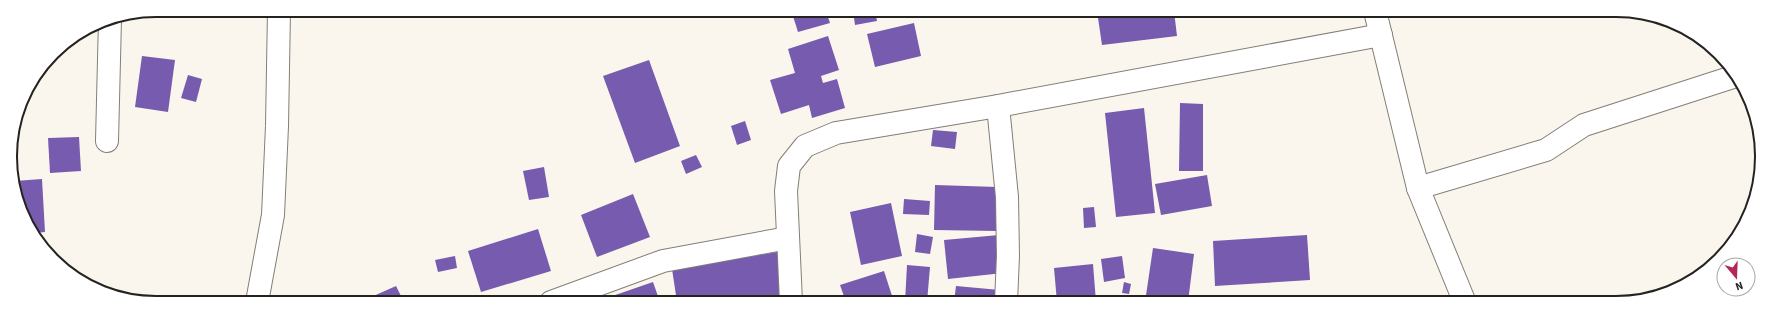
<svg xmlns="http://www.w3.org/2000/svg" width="1772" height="313" font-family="'Source Sans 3',sans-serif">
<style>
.building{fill:#765bae}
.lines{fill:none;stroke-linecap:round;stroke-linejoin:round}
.minor-casing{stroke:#827f77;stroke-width:24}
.minor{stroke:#fff;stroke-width:22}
.rim{fill:none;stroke:#242320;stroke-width:2}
</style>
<rect width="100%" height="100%" fill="#faf6ee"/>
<g class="building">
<path d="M799,11H826L830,23L798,32L792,13Z"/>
<path d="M853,11H875L877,21L855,25Z"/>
<rect x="997" y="11" width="50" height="5"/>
<path d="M1097,11H1174L1177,36L1102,45Z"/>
<path d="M914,23L921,56L875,67L867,34Z"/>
<path d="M828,36L839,70L821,76L823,83L837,79L845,108L812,118L809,105L781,114L770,80L795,73L788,49Z"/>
<path d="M142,56L175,60L168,112L135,107Z"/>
<path d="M649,60L680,146L635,163L603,76Z"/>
<path d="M188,75L202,79L196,102L181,98Z"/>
<path d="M1180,103L1203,104V171H1179Z"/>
<path d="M1144,108L1155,213L1116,217L1105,113Z"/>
<path d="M745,121L751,140L737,145L731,126Z"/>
<path d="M933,130L957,132L955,149L931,146Z"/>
<path d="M79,137L81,171L50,173L48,138Z"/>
<path d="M696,155L702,167L686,174L681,161Z"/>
<path d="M544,167L549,197L529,200L523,171Z"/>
<path d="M1207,175L1212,206L1161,215L1155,184Z"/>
<path d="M42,179L45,232L35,233L18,203L15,181Z"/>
<path d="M935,185L998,187L997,231L934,230Z"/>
<path d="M633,194L650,237L597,257L581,215Z"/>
<path d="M904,199L930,201L929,215L903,214Z"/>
<path d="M891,203L902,256L861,265L850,212Z"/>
<path d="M1094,207L1096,227L1084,228L1083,208Z"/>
<path d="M538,229L551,271L481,292L468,251Z"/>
<path d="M917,234L933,237L930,254L915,252Z"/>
<path d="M999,235L1003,273L948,279L944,240Z"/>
<path d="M1307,235L1310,280L1215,286L1213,241Z"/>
<path d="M1153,248L1194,254L1188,302H1145Z"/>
<path d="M777,252L785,300L770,302H677L672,269Z"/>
<path d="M455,256L457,268L438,272L435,260Z"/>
<path d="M1122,256L1125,278L1104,282L1101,259Z"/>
<path d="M1093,264L1096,302H1057L1054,268Z"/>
<path d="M907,265L930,267L927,302H905Z"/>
<path d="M884,271L894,302H846L840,285Z"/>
<path d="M653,282L660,302H595Z"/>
<path d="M1124,282L1131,284L1129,294L1122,293Z"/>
<path d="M396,286L404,302H371L369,298Z"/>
<path d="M956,286L1000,290L999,302H954Z"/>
<path d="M937,295L947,296L946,302H936Z"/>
<path d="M1111,298L1126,299V302H1111Z"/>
</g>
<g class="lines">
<defs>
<g id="minor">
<path d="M1375,11L1418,188L1465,303"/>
<path d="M107,141L110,19"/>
<path d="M1418,188L1546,150L1584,125L1736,76"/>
<path d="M257,302L273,215L277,126L279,10"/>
<path d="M551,302L663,261L788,238"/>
<path d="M791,302L786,191L789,166L805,146L836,133L998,106"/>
<path d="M1006,302L1008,256L1007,197L998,106L1381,35"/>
</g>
</defs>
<use href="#minor" class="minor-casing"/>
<use href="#minor" class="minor"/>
</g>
<path d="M0 0H1772V313H0ZM156 17H1616A139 139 0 0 1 1755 156V157A139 139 0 0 1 1616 296H156A139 139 0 0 1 17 157V156A139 139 0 0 1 156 17Z" fill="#fff" fill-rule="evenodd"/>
<path class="rim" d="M156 17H1616A139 139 0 0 1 1755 156V157A139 139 0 0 1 1616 296H156A139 139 0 0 1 17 157V156A139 139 0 0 1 156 17Z"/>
<g transform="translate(1736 277) rotate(161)"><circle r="19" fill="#ffffff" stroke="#a7a7a6"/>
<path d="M0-3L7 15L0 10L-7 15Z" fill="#b4265a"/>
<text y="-6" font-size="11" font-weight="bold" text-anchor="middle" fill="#242320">N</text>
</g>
</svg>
